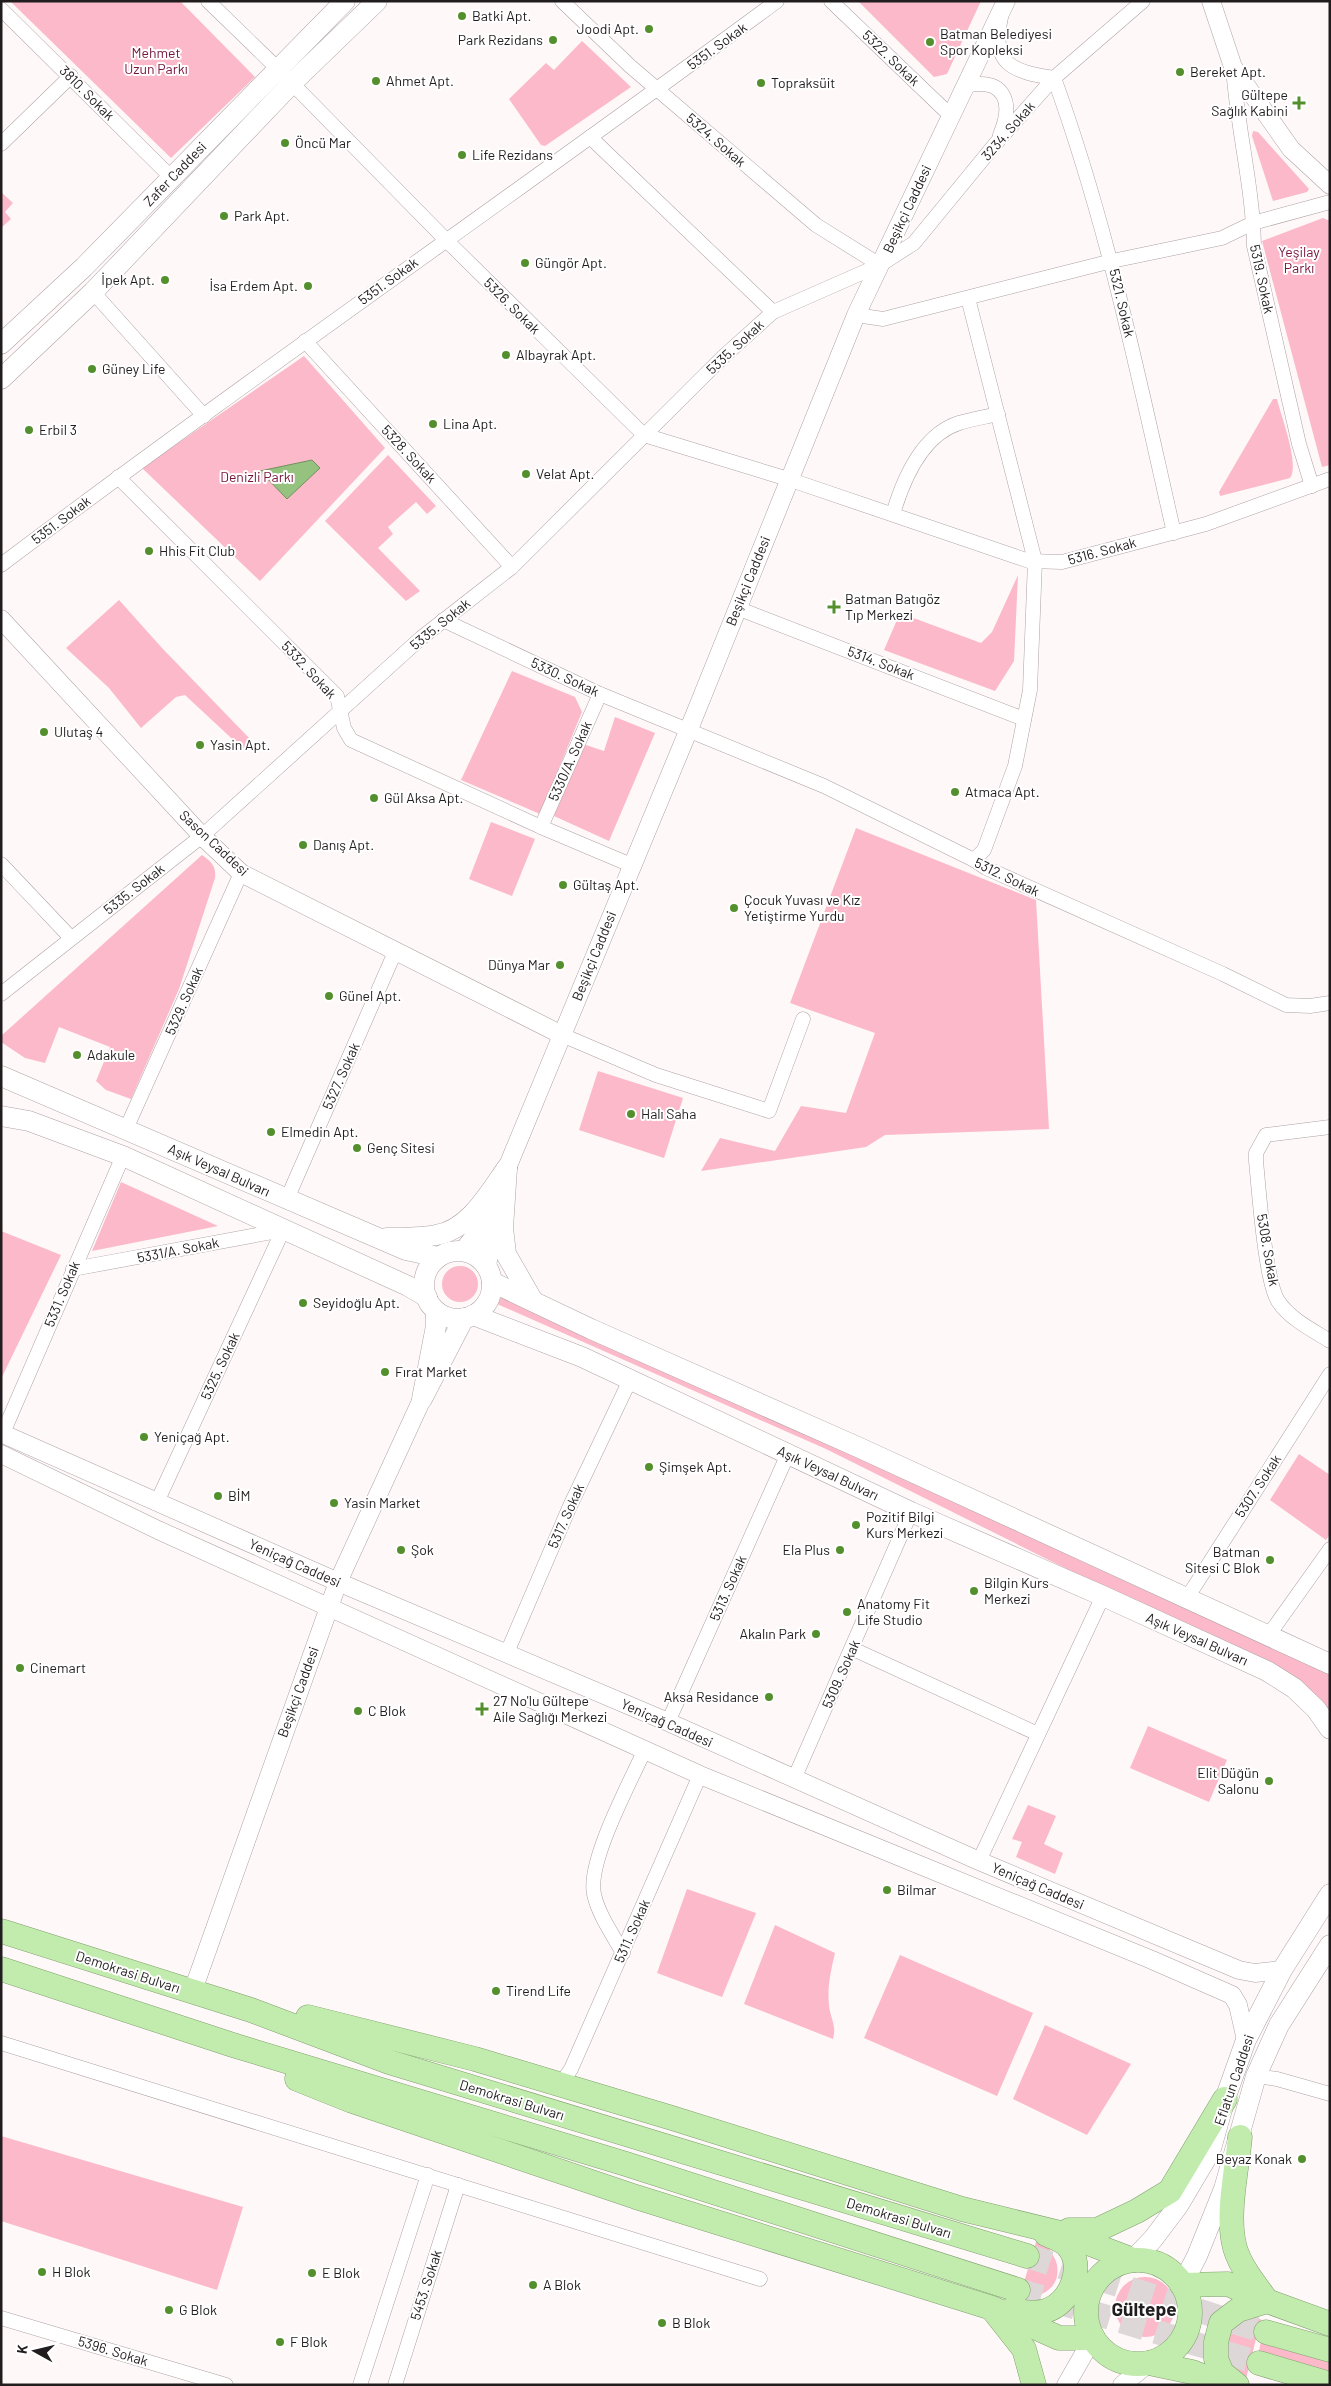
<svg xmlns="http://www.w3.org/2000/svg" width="1331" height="2386" font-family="Barlow,sans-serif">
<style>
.green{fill:#fcb9c9}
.water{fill:#95c27e;stroke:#729061}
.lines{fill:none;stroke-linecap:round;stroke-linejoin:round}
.trunk-tunnel{stroke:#ded7d8;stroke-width:24;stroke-dasharray:24 12;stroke-linecap:butt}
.minor-casing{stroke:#aea2a5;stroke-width:15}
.tertiary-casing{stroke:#aea2a5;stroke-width:19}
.secondary-casing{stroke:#aea2a5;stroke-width:21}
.trunk-casing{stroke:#80a06e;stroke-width:25}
.minor{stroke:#fff;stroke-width:14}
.tertiary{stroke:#fff;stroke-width:18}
.secondary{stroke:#fff;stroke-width:20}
.trunk{stroke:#c2ebae;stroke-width:24}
.poi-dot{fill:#548f2e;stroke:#fff;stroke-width:2}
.labels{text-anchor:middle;stroke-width:4;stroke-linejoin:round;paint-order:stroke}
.poi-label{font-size:14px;fill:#211d1e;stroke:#fff;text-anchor:start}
.street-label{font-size:14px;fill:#211d1e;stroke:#fff}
.park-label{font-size:14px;fill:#77143a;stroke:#fff}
.district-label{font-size:19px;font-weight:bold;fill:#211d1e;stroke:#fff}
</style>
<rect width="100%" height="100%" fill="#fff8f9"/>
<g class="green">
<path d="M10,1H180L255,77L171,158Z"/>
<path d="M858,1H981L947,74L934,77Z"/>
<path d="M582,41L631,87L545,146L541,145L509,99L546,63L554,70Z"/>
<path d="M1253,131L1258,132L1309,189L1307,192L1273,201L1252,136Z"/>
<path d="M1,192L13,203L5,212L11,219L1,228Z"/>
<path d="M1323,218L1330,221V465L1322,467L1262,241Z"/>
<path d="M304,356L385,448L260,581L142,468Z"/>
<path d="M1273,399H1277C1281,416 1300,465 1290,478L1220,496L1219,492Z"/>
<path d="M388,455L436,506L427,514L416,502L388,527L393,534L378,548L420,591L406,601L325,521Z"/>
<path d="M1018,575L1014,661L995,691L884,650L900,613L981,643L992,632Z"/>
<path d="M119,600L162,648L251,740L243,749L185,695L176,697L141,728L109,688L66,648Z"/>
<path d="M512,671L575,697L582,712L540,814L461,780Z"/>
<path d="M615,717L655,733L609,841L554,816L583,744L604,751Z"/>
<path d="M491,822L535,839L512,896L469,879Z"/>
<path d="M856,828L1036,900L1049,1129L885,1135L866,1147L701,1171L720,1138L775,1151L801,1106L846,1113L875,1033L790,1003Z"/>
<path d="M202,855C212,862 216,866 215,878L179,989L131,1099L106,1090L96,1081L110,1047L59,1027L45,1063L25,1058L1,1042V1036Z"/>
<path d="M598,1071L683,1098L664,1158L579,1130Z"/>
<path d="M121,1182L218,1226L92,1251Z"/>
<path d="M1,1231L61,1255L1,1379Z"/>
<circle cx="460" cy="1284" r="18"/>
<path d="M502,1296L828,1440L1085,1563L1330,1674V1714L1250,1654L1081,1576L826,1449L497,1304Z"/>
<path d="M1299,1454L1330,1475V1534L1326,1540L1270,1500Z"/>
<path d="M1148,1726L1227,1760L1209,1802L1130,1768Z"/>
<path d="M1028,1805L1056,1816L1044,1844L1063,1853L1055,1874L1016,1857L1022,1842L1012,1839Z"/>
<path d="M687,1889L756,1913L722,1997L657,1973Z"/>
<path d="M775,1925L835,1953C831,1970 827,1987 829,2005C830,2018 837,2025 833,2039L744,2004Z"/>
<path d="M900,1955L1033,2013L997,2096L864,2038Z"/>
<path d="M1045,2025L1131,2064L1087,2135L1013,2099Z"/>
<path d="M1,2136L243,2207L217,2290L1,2221Z"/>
<path d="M1036,2242L1048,2247C1051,2252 1056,2259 1057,2265C1061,2290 1039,2298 1019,2299Z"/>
<circle cx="1145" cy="2307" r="30"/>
<path d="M1248,2319H1261L1246,2379L1230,2369C1224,2340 1221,2335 1248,2319Z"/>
<path d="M1261,2341L1330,2362V2374L1259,2351Z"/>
</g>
<path class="water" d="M312,460L320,468L287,499L260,471Z"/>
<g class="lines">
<g class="trunk-tunnel">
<path d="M1027,2256L1266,2332"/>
<path d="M1018,2290L1259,2363"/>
</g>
<defs>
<g id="minor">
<path d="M208,1L277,68L446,240L644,435L788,479L1029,561L1062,562L1206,524L1330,479"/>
<path d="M562,1L630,66L816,225L880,265"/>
<path d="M831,1L951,116"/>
<path d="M1,9L172,178"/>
<path d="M1001,17C990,65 1014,72 1054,78"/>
<path d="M1233,67C1237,127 1253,187 1254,246L1299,444L1312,486"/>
<path d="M1054,78C1108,226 1139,380 1174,533"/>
<path d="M965,86C1005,77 1014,102 1000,135"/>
<path d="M590,137L773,312"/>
<path d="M1,144L71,76"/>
<path d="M93,292L204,416"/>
<path d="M968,298L1035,561L1030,690L1015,766L984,850L974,860"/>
<path d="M856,315L883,319L1112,261L1222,238L1253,223L1330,202"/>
<path d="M305,341L512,567"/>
<path d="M118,477L337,696L344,728L351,740L541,827L631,865"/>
<path d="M893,514C903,480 922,435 959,423C972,419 985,417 998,414"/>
<path d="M1,565C257,372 520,191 777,1"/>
<path d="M737,608L1024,719"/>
<path d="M443,620L600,694L824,786L974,860L986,868L1223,974L1286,1005L1310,1006L1330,1003"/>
<path d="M541,827L600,694"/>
<path d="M1,864L71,938"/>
<path d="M1,994L202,836L421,638L512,567L723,357L773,312L880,265L914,243L997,142L1054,78L1143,1"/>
<path d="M562,1035L656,1075L769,1111L803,1019"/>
<path d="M1330,1127L1266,1135L1256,1153V1161C1259,1190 1265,1280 1278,1301C1290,1319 1312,1330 1330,1341"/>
<path d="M126,1129L241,873"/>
<path d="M287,1199L395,952"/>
<path d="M73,1269L283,1230"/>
<path d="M3,1433L123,1156"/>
<path d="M157,1502L283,1230"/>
<path d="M1187,1598L1330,1374"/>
<path d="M1268,1636L1330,1549"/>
<path d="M853,1649L1038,1734"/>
<path d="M506,1655L570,1506L630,1380"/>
<path d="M668,1722L788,1454"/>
<path d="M794,1779L911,1512"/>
<path d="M979,1861L1103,1596"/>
<path d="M623,1953C613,1935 598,1914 594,1894C587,1861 631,1781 645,1749"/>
<path d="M1,2043L760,2279"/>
<path d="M1256,2076L1277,2079L1330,2094"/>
<path d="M560,2085L571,2069L700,1775"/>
<path d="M1,2318L226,2385"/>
<path d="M360,2385L428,2175"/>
<path d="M395,2385L458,2185"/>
</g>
<g id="tertiary">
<path d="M1211,1L1233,67L1291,149L1330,185"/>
<path d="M1,619L202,836L241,873L562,1035"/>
<path d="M507,1168L689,729L856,315L1006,1"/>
<path d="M1,1433L338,1582L668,1722L979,1861L1239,1970L1255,1973L1282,1970"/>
<path d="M1,1454L158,1530L700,1775L1152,1960L1232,1995L1238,2005L1246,2040"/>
<path d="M192,1993L338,1582L422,1399"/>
<path d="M1066,2385L1093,2338"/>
<path d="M1122,2385L1149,2363"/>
</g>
<g id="secondary">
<path d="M1,344L84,267L345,1"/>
<path d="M1,379L93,292L292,83L377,1"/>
<path d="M1,1076L406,1250L438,1257"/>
<path d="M1,1116L29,1121L123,1156L408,1286L427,1297"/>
<path d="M507,1168L503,1228L506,1254L533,1301"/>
<path d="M386,1238C403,1238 420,1238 436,1235C469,1230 489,1193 507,1168"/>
<circle cx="458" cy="1285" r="34"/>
<path d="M464,1251L474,1238L488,1208"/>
<path d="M486,1265L497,1211"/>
<path d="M492,1282L591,1329L860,1448L1330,1664"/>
<path d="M436,1311V1326L422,1399L464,1318"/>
<path d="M473,1315L582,1357L911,1512L1103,1596L1267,1671L1294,1688L1316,1709L1330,1729"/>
<path d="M1133,2260L1153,2239L1178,2206L1210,2152L1225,2099L1246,2040L1282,1970L1330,1894"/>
<path d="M1182,2285L1197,2256L1224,2189L1256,2076L1279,2025L1330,1945"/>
</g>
<g id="trunk">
<path d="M1,1931L251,2010L389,2062L1027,2256"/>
<path d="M1,1969L236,2046L626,2164L1018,2290"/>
<path d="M308,2017L475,2059L672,2118L962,2209L1064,2234L1133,2260"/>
<path d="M297,2079L352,2101L636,2197L992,2308L1059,2338H1093"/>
<path d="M1069,2230H1097L1137,2211L1170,2191L1225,2099"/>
<circle cx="1138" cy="2312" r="52"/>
<path d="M1182,2285L1228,2284L1267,2301L1330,2324"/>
<path d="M1011,2310C1022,2311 1034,2315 1045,2311C1071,2304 1086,2266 1067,2245C1062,2240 1052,2237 1046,2234"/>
<path d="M994,2311L1024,2349L1034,2385"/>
<path d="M1266,2332L1330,2350"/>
<path d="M1149,2363L1192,2372L1225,2385"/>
<path d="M1259,2363L1330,2384"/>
<path d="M1237,2385L1222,2373L1216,2359V2342L1221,2323L1238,2310L1267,2301C1255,2284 1241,2268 1235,2248C1226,2216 1237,2170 1240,2137"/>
</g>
</defs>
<use href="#minor" class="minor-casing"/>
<use href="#tertiary" class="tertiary-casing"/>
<use href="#secondary" class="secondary-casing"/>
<use href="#trunk" class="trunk-casing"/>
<use href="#minor" class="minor"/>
<use href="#tertiary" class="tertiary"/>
<use href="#secondary" class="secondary"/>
<use href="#trunk" class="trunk"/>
</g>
<g class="poi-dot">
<circle cx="462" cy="16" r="5"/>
<circle cx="649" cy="29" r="5"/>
<circle cx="553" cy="40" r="5"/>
<circle cx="930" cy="42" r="5"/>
<circle cx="1180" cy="72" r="5"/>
<circle cx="376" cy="81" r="5"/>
<circle cx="761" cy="83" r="5"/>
<path d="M1296.5 95.5h5v5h5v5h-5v5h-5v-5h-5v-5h5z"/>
<circle cx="285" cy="143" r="5"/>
<circle cx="462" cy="155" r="5"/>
<circle cx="224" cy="216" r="5"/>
<circle cx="525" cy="263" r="5"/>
<circle cx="165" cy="280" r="5"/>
<circle cx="308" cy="286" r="5"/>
<circle cx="506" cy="355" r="5"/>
<circle cx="92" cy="369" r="5"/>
<circle cx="433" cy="424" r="5"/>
<circle cx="29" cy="430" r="5"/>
<circle cx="526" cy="474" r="5"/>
<circle cx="149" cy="551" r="5"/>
<path d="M831.5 599.5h5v5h5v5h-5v5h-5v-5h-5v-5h5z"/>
<circle cx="44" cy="732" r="5"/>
<circle cx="200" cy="745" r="5"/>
<circle cx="955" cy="792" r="5"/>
<circle cx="374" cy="798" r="5"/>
<circle cx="303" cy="845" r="5"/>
<circle cx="563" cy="885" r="5"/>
<circle cx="734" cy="908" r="5"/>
<circle cx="560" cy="965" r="5"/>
<circle cx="329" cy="996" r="5"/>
<circle cx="77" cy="1055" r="5"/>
<circle cx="631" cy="1114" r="5"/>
<circle cx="271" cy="1132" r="5"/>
<circle cx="357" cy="1148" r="5"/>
<circle cx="303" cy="1303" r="5"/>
<circle cx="385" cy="1372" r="5"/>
<circle cx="144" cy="1437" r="5"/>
<circle cx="649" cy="1467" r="5"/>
<circle cx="218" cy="1496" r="5"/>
<circle cx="334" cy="1503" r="5"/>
<circle cx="856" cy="1525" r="5"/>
<circle cx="401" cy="1550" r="5"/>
<circle cx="840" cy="1550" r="5"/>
<circle cx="1270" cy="1560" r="5"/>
<circle cx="974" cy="1591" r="5"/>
<circle cx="847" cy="1612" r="5"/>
<circle cx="816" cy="1634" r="5"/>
<circle cx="20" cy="1668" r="5"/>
<circle cx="769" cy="1697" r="5"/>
<path d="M479.5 1701.5h5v5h5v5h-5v5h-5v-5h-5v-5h5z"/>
<circle cx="358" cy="1711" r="5"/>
<circle cx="1269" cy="1781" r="5"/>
<circle cx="887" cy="1890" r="5"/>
<circle cx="496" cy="1991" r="5"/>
<circle cx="1302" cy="2159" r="5"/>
<circle cx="42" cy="2272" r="5"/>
<circle cx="312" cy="2273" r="5"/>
<circle cx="533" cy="2285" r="5"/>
<circle cx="169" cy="2310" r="5"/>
<circle cx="662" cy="2323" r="5"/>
<circle cx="280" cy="2342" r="5"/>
</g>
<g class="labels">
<g class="poi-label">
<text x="472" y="21">Batki Apt.</text>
<text x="639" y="34" text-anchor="end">Joodi Apt.</text>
<text x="940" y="39">Batman Belediyesi<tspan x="940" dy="16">Spor Kopleksi</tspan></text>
<text x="543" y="45" text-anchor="end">Park Rezidans</text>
<text x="1190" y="77">Bereket Apt.</text>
<text x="386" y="86">Ahmet Apt.</text>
<text x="771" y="88">Topraksüit</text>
<text x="1288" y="100" text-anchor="end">Gültepe<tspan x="1288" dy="16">Sağlık Kabini</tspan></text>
<text x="295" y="148">Öncü Mar</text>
<text x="472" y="160">Life Rezidans</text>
<text x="234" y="221">Park Apt.</text>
<text x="535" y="268">Güngör Apt.</text>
<text x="155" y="285" text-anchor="end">İpek Apt.</text>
<text x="298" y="291" text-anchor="end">İsa Erdem Apt.</text>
<text x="516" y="360">Albayrak Apt.</text>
<text x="102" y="374">Güney Life</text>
<text x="443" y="429">Lina Apt.</text>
<text x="39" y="435">Erbil 3</text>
<text x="536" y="479">Velat Apt.</text>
<text x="159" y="556">Hhis Fit Club</text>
<text x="845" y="604">Batman Batıgöz<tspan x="845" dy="16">Tıp Merkezi</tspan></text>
<text x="54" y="737">Ulutaş 4</text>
<text x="210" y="750">Yasin Apt.</text>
<text x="965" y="797">Atmaca Apt.</text>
<text x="384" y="803">Gül Aksa Apt.</text>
<text x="313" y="850">Danış Apt.</text>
<text x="573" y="890">Gültaş Apt.</text>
<text x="744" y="905">Çocuk Yuvası ve Kız<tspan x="744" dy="16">Yetiştirme Yurdu</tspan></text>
<text x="550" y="970" text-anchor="end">Dünya Mar</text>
<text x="339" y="1001">Günel Apt.</text>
<text x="87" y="1060">Adakule</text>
<text x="641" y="1119">Halı Saha</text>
<text x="281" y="1137">Elmedin Apt.</text>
<text x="367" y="1153">Genç Sitesi</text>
<text x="313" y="1308">Seyidoğlu Apt.</text>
<text x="395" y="1377">Fırat Market</text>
<text x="154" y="1442">Yeniçağ Apt.</text>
<text x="659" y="1472">Şimşek Apt.</text>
<text x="228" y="1501">BİM</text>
<text x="344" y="1508">Yasin Market</text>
<text x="866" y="1522">Pozitif Bilgi<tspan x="866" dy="16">Kurs Merkezi</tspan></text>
<text x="411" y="1555">Şok</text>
<text x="830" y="1555" text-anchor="end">Ela Plus</text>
<text x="1260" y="1557" text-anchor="end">Batman<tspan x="1260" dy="16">Sitesi C Blok</tspan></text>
<text x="984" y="1588">Bilgin Kurs<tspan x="984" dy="16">Merkezi</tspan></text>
<text x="857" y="1609">Anatomy Fit<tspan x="857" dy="16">Life Studio</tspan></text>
<text x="806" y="1639" text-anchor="end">Akalın Park</text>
<text x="30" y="1673">Cinemart</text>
<text x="759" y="1702" text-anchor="end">Aksa Residance</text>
<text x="493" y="1706">27 No'lu Gültepe<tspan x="493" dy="16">Aile Sağlığı Merkezi</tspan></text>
<text x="368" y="1716">C Blok</text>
<text x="1259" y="1778" text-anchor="end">Elit Düğün<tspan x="1259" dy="16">Salonu</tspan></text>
<text x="897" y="1895">Bilmar</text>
<text x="506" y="1996">Tirend Life</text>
<text x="1292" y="2164" text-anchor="end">Beyaz Konak</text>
<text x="52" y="2277">H Blok</text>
<text x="322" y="2278">E Blok</text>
<text x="543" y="2290">A Blok</text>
<text x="179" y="2315">G Blok</text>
<text x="672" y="2328">B Blok</text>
<text x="290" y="2347">F Blok</text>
</g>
<g class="street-label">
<text transform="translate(717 46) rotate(-36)" y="5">5351. Sokak</text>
<text transform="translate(891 58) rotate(44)" y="5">5322. Sokak</text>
<text transform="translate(87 93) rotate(45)" y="5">3810. Sokak</text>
<text transform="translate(1008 131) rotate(-49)" y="5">3234. Sokak</text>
<text transform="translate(716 140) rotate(41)" y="5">5324. Sokak</text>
<text transform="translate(175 174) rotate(-46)" y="5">Zafer Caddesi</text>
<text transform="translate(907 209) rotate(-65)" y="5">Beşikçi Caddesi</text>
<text transform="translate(1262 279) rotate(78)" y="5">5319. Sokak</text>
<text transform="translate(388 281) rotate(-36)" y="5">5351. Sokak</text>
<text transform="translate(1122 303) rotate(77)" y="5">5321. Sokak</text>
<text transform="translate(512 306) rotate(45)" y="5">5326. Sokak</text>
<text transform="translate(735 347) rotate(-43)" y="5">5335. Sokak</text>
<text transform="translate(409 454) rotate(47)" y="5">5328. Sokak</text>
<text transform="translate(61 520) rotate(-37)" y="5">5351. Sokak</text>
<text transform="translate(1102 551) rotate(-15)" y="5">5316. Sokak</text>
<text transform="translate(748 581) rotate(-68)" y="5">Beşikçi Caddesi</text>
<text transform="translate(440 624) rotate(-39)" y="5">5335. Sokak</text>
<text transform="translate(881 663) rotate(21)" y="5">5314. Sokak</text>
<text transform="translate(309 670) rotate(47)" y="5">5332. Sokak</text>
<text transform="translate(565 677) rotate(25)" y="5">5330. Sokak</text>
<text transform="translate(570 761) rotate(-66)" y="5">5330/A. Sokak</text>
<text transform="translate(214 843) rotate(43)" y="5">Sason Caddesi</text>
<text transform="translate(1007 877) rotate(26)" y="5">5312. Sokak</text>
<text transform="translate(134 889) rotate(-38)" y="5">5335. Sokak</text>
<text transform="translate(594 956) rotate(-68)" y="5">Beşikçi Caddesi</text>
<text transform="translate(184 1001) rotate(-66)" y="5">5329. Sokak</text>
<text transform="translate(341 1076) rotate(-66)" y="5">5327. Sokak</text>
<text transform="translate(219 1170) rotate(24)" y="5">Aşık Veysal Bulvarı</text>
<text transform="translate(178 1250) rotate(-11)" y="5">5331/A. Sokak</text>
<text transform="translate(1268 1250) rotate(80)" y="5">5308. Sokak</text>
<text transform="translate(62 1294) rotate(-67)" y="5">5331. Sokak</text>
<text transform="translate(220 1366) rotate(-65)" y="5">5325. Sokak</text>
<text transform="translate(828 1473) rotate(25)" y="5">Aşık Veysal Bulvarı</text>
<text transform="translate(1258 1486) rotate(-57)" y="5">5307. Sokak</text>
<text transform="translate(566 1516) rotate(-66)" y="5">5317. Sokak</text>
<text transform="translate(295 1563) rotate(24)" y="5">Yeniçağ Caddesi</text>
<text transform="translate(728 1588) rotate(-66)" y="5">5313. Sokak</text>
<text transform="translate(1197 1639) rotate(24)" y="5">Aşık Veysal Bulvarı</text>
<text transform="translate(841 1674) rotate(-66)" y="5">5309. Sokak</text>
<text transform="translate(298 1692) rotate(-70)" y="5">Beşikçi Caddesi</text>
<text transform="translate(667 1723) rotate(24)" y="5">Yeniçağ Caddesi</text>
<text transform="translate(1038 1886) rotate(23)" y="5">Yeniçağ Caddesi</text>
<text transform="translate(632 1931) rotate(-66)" y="5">5311. Sokak</text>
<text transform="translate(128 1972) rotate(18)" y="5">Demokrasi Bulvarı</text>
<text transform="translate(1234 2080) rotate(-71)" y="5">Eflatun Caddesi</text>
<text transform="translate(512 2100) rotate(17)" y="5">Demokrasi Bulvarı</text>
<text transform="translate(899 2218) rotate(17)" y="5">Demokrasi Bulvarı</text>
<text transform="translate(426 2285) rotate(-72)" y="5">5453. Sokak</text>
<text transform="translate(113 2351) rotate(17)" y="5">5396. Sokak</text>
</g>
<g class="park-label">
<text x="156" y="58">Mehmet<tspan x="156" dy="16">Uzun Parkı</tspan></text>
<text x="1299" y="257">Yeşilay<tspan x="1299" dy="16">Parkı</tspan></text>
<text x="257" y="482">Denizli Parkı</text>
</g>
<g class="district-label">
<text x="1144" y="2316">Gültepe</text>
</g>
</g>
<rect width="1331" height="2386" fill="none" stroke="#211d1e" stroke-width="5"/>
<g transform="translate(35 2351) rotate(278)" stroke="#ffffff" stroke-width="4" paint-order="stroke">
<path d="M0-4L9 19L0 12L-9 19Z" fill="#211d1e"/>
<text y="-8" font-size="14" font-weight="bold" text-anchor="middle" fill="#211d1e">K</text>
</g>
</svg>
